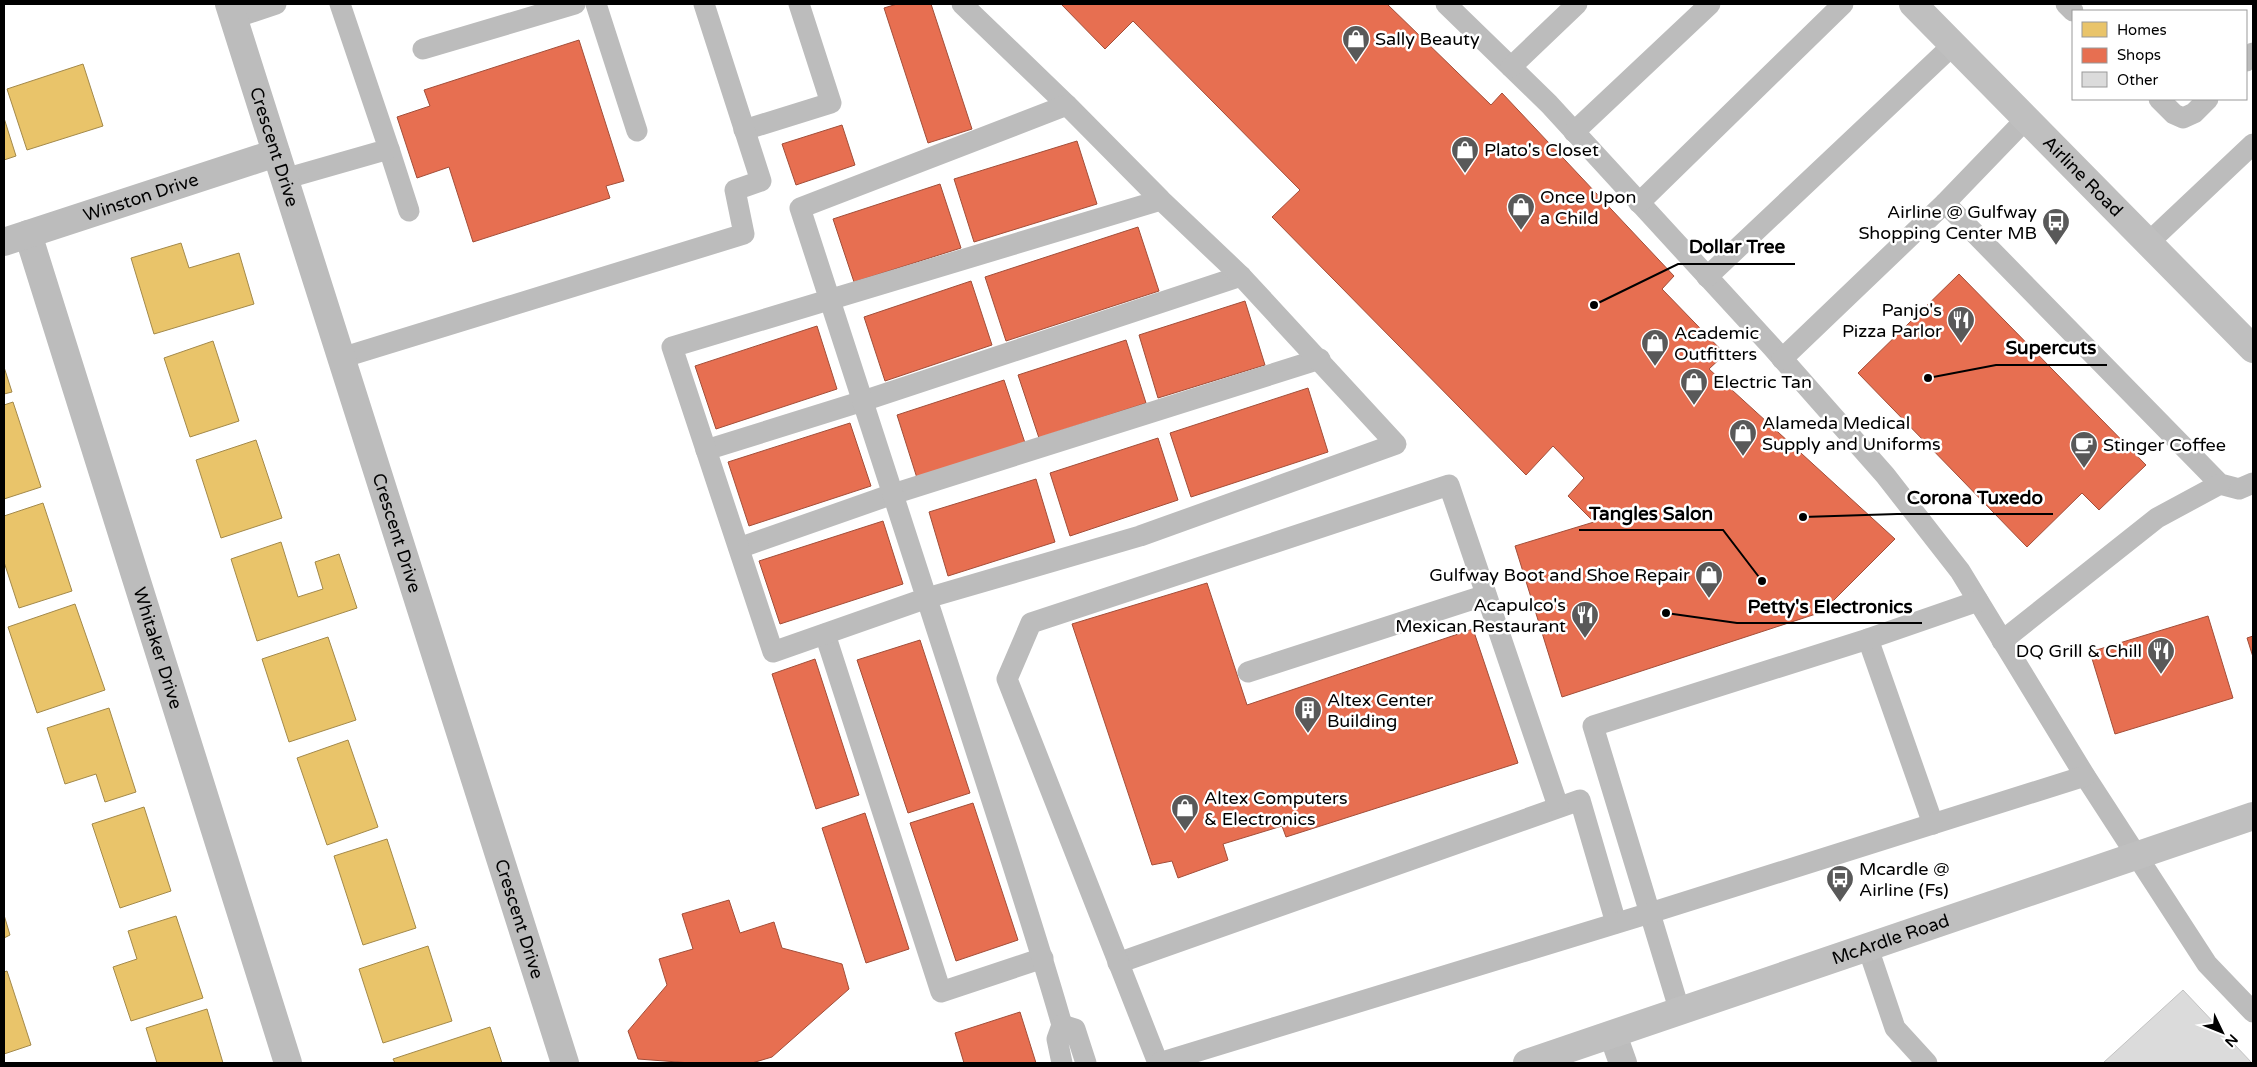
<svg xmlns="http://www.w3.org/2000/svg" width="2257" height="1067" font-family="'Varela Round',sans-serif">
<style>
.homes{fill:#e9c46a;stroke:#a3894a}
.shops{fill:#e76f51;stroke:#a24e39}
.building{fill:#dbdbdb;stroke:#c2c2c2}
.lines{fill:none;stroke-linecap:round;stroke-linejoin:round}
.service{stroke:#bcbcbc;stroke-width:21}
.minor{stroke:#bcbcbc;stroke-width:28}
.secondary{stroke:#bfbfbf;stroke-width:28}
.labels{text-anchor:middle;stroke-width:5;stroke-linejoin:round;paint-order:stroke}
.poi-label{font-size:18px;fill:#000;stroke:#fff;text-anchor:start}
.street-label{font-size:18px;fill:#000;stroke:#fff}
.leader{fill:none;stroke:#000;stroke-width:2}
.callout-dot{fill:#000;stroke:#fff;stroke-width:2}
.callout-label{font-size:19px;text-anchor:middle;font-weight:bold;fill:#000;stroke:#fff;stroke-width:5;stroke-linejoin:round;paint-order:stroke}
</style>
<rect width="100%" height="100%" fill="#fff"/>
<g class="homes">
<path d="M83,64L103,126L27,150L7,89Z"/>
<path d="M4,118L16,156L4,160Z"/>
<path d="M181,243L189,268L239,253L254,304L154,334L131,258Z"/>
<path d="M213,341L239,421L190,437L164,358Z"/>
<path d="M4,367L12,392L4,394Z"/>
<path d="M13,402L41,487L4,499V405Z"/>
<path d="M256,440L282,518L221,538L196,460Z"/>
<path d="M43,503L72,591L19,608L4,562V516Z"/>
<path d="M281,542L298,597L323,589L315,562L339,554L357,608L257,641L231,559Z"/>
<path d="M75,604L105,690L37,713L8,627Z"/>
<path d="M328,637L356,720L289,742L262,659Z"/>
<path d="M109,708L136,792L105,802L96,774L65,784L47,728Z"/>
<path d="M348,740L378,827L327,845L297,758Z"/>
<path d="M144,807L171,891L120,908L92,824Z"/>
<path d="M387,839L416,928L363,945L334,856Z"/>
<path d="M4,915L10,935L4,938Z"/>
<path d="M176,916L203,998L131,1021L113,967L137,959L128,931Z"/>
<path d="M428,946L452,1021L383,1043L359,969Z"/>
<path d="M7,971L31,1045L4,1054V972Z"/>
<path d="M207,1009L223,1063H157L146,1028Z"/>
<path d="M490,1027L502,1063H395L393,1059Z"/>
</g>
<g class="shops">
<path d="M897,4H931L972,129L928,143L884,8Z"/>
<path d="M1061,4H1387L1491,105L1502,93L1674,276L1662,289L1725,354L1709,369L1895,539L1822,612L1562,697L1515,546L1594,522L1568,496L1584,478L1553,446L1526,475L1272,217L1300,190L1133,21L1105,49Z"/>
<path d="M579,40L624,181L606,186L610,198L473,242L449,167L417,178L397,117L430,106L424,90Z"/>
<path d="M842,125L855,165L796,185L782,144Z"/>
<path d="M1077,141L1097,204L974,242L954,179Z"/>
<path d="M940,184L961,248L854,282L833,219Z"/>
<path d="M1138,227L1159,291L1006,341L985,277Z"/>
<path d="M1959,274L2146,465L2099,510L2082,493L2027,547L1858,373Z"/>
<path d="M971,281L992,345L885,381L864,317Z"/>
<path d="M1245,301L1265,365L1158,398L1139,335Z"/>
<path d="M817,326L837,389L716,429L695,366Z"/>
<path d="M1126,340L1146,403L1039,438L1018,375Z"/>
<path d="M1004,380L1025,443L917,478L897,415Z"/>
<path d="M1308,388L1328,452L1191,497L1170,433Z"/>
<path d="M850,423L871,486L749,526L728,462Z"/>
<path d="M1158,438L1178,500L1070,536L1050,473Z"/>
<path d="M1036,479L1055,542L948,576L929,512Z"/>
<path d="M883,521L903,584L780,624L759,561Z"/>
<path d="M1207,583L1247,705L1473,629L1518,763L1286,837L1282,826L1223,844L1228,860L1178,878L1172,861L1152,865L1072,624Z"/>
<path d="M2208,616L2233,698L2115,734L2090,652Z"/>
<path d="M2253,636V657L2247,638Z"/>
<path d="M920,640L970,793L908,813L857,660Z"/>
<path d="M815,659L859,795L816,809L772,674Z"/>
<path d="M973,803L1018,940L956,961L910,823Z"/>
<path d="M865,813L909,949L866,963L822,828Z"/>
<path d="M729,900L740,933L774,922L782,948L842,964L849,989L772,1057L752,1063H691L638,1059L628,1031L667,985L659,959L693,949L682,914Z"/>
<path d="M1020,1012L1036,1063H964L955,1033Z"/>
</g>
<path class="building" d="M2183,990L2252,1063H2103Z"/>
<g class="lines">
<g class="service">
<path d="M596,4L637,131"/>
<path d="M962,4L1067,105"/>
<path d="M1446,4L1549,104L1772,347L1885,475L1960,571L2085,776L2207,964L2253,1012"/>
<path d="M2066,4L2073,11"/>
<path d="M234,18L276,4"/>
<path d="M423,49L575,4"/>
<path d="M2246,61L2253,53"/>
<path d="M1511,67L1577,4"/>
<path d="M2159,99L2174,114L2183,118L2194,113L2208,99"/>
<path d="M744,130L831,103L799,4"/>
<path d="M1574,132L1710,4"/>
<path d="M389,149L409,211"/>
<path d="M284,179L389,149L340,4"/>
<path d="M1639,203L1843,4"/>
<path d="M1945,203L2220,484L2239,489L2253,483"/>
<path d="M2148,243L2253,144"/>
<path d="M1707,277L1953,45"/>
<path d="M341,358L744,234L735,190L761,181L704,4"/>
<path d="M1782,359L1945,203L2026,119"/>
<path d="M706,450L863,401L1241,276"/>
<path d="M739,548L893,494L1320,359"/>
<path d="M825,634L941,992L1043,958"/>
<path d="M1868,639L1933,824"/>
<path d="M2002,641L2157,518L2220,484"/>
<path d="M1248,672L1486,595"/>
<path d="M1868,948L1895,1028L1927,1063"/>
<path d="M1118,963L1580,800L1616,923"/>
<path d="M1680,1012L1593,726L1868,639L1978,601"/>
<path d="M1062,1025C1031,917 995,811 961,704C907,539 854,373 800,208L1067,105L1161,200L1241,276L1396,444L1140,536L927,598L773,652L672,347L1161,200"/>
<path d="M1062,1063L1057,1039L1062,1025L1075,1029L1086,1063"/>
<path d="M1158,1063L1007,679L1031,623L1449,485L1558,806"/>
<path d="M1159,1063L1650,913L2085,776"/>
</g>
<g class="minor">
<path id="s1" d="M229,4L565,1063"/>
<path id="s2" d="M28,234L288,1063"/>
<path id="s3" d="M4,242L276,153"/>
<path d="M1613,1035L1623,1063"/>
</g>
<g class="secondary">
<path id="s4" d="M1913,4L2253,349"/>
<path id="s5" d="M1527,1063L2253,816"/>
</g>
</g>
<defs>
<symbol id="shop-pin" viewBox="-11 -11 22 30"><path d="M0 17L-7.5 6A9.5 9.5 0 1 1 7.5 6Z" fill="#595959" stroke="#fff"/><path d="M-5-2.5h2.3a2.7 3.5 0 0 1 5.4 0H5L5.5 6h-11ZM-1.5-2.5h3a1.5 2.3 0 0 0-3 0Z" fill="#fff"/></symbol>
<symbol id="bus-pin" viewBox="-11 -11 22 30"><path d="M0 17L-7.5 6A9.5 9.5 0 1 1 7.5 6Z" fill="#595959" stroke="#fff"/><path d="M-5-6H5V4H4V6H2V4H-2V6H-4V4H-5ZM-3.5-4V0h7V-4ZM-3.5 1.2v1.5H-2V1.2ZM2 1.2v1.5H3.5V1.2Z" fill="#fff"/></symbol>
<symbol id="restaurant-pin" viewBox="-11 -11 22 30"><path d="M0 17L-7.5 6A9.5 9.5 0 1 1 7.5 6Z" fill="#595959" stroke="#fff"/><path d="M-5-6h1v4h1v-4h1v4h1v-4h1v5L-1.5 .5V6h-2V.5L-5-1ZM5-6V6H3V1.5H1.5Q1.5-4 5-6Z" fill="#fff"/></symbol>
<symbol id="cafe-pin" viewBox="-11 -11 22 30"><path d="M0 17L-7.5 6A9.5 9.5 0 1 1 7.5 6Z" fill="#595959" stroke="#fff"/><path d="M-5.5-4.5H6V0H3Q3 3.5 0 3.5H-2.5Q-5.5 3.5-5.5 0ZM3-3.2v2h1.7v-2ZM-6 4.5H4V6H-6Z" fill="#fff"/></symbol>
<symbol id="building-pin" viewBox="-11 -11 22 30"><path d="M0 17L-7.5 6A9.5 9.5 0 1 1 7.5 6Z" fill="#595959" stroke="#fff"/><path d="M-4-6H4V6H1V3H-1V6H-4ZM-2.5-4.3h1.7v1.8h-1.7ZM.8-4.3h1.7v1.8H.8ZM-2.5-1h1.7V.8h-1.7ZM.8-1h1.7V.8H.8Z" fill="#fff"/></symbol>
</defs>
<g fill-rule="evenodd">
<use href="#shop-pin" x="1340" y="23" width="32" height="43"/>
<use href="#shop-pin" x="1449" y="134" width="32" height="43"/>
<use href="#shop-pin" x="1505" y="191" width="32" height="43"/>
<use href="#bus-pin" x="2040" y="206" width="32" height="43"/>
<use href="#restaurant-pin" x="1945" y="304" width="32" height="43"/>
<use href="#shop-pin" x="1639" y="327" width="32" height="43"/>
<use href="#shop-pin" x="1678" y="366" width="32" height="43"/>
<use href="#shop-pin" x="1727" y="417" width="32" height="43"/>
<use href="#cafe-pin" x="2068" y="429" width="32" height="43"/>
<use href="#shop-pin" x="1693" y="559" width="32" height="43"/>
<use href="#restaurant-pin" x="1569" y="599" width="32" height="43"/>
<use href="#restaurant-pin" x="2145" y="635" width="32" height="43"/>
<use href="#building-pin" x="1292" y="694" width="32" height="43"/>
<use href="#shop-pin" x="1169" y="792" width="32" height="43"/>
<use href="#bus-pin" x="1824" y="863" width="32" height="43"/>
</g>
<g class="labels">
<g class="poi-label">
<text x="1375" y="45">Sally Beauty</text>
<text x="1484" y="156">Plato's Closet</text>
<text x="1540" y="203">Once Upon<tspan x="1540" dy="21">a Child</tspan></text>
<text x="2037" y="218" text-anchor="end">Airline @ Gulfway<tspan x="2037" dy="21">Shopping Center MB</tspan></text>
<text x="1942" y="316" text-anchor="end">Panjo's<tspan x="1942" dy="21">Pizza Parlor</tspan></text>
<text x="1674" y="339">Academic<tspan x="1674" dy="21">Outfitters</tspan></text>
<text x="1713" y="388">Electric Tan</text>
<text x="1762" y="429">Alameda Medical<tspan x="1762" dy="21">Supply and Uniforms</tspan></text>
<text x="2103" y="451">Stinger Coffee</text>
<text x="1690" y="581" text-anchor="end">Gulfway Boot and Shoe Repair</text>
<text x="1566" y="611" text-anchor="end">Acapulco's<tspan x="1566" dy="21">Mexican Restaurant</tspan></text>
<text x="2142" y="657" text-anchor="end">DQ Grill &amp; Chill</text>
<text x="1327" y="706">Altex Center<tspan x="1327" dy="21">Building</tspan></text>
<text x="1204" y="804">Altex Computers<tspan x="1204" dy="21">&amp; Electronics</tspan></text>
<text x="1859" y="875">Mcardle @<tspan x="1859" dy="21">Airline (Fs)</tspan></text>
</g>
<g class="street-label">
<text dy="6" stroke="none"><textPath href="#s1" startOffset="150">Crescent Drive</textPath></text>
<text dy="6" stroke="none"><textPath href="#s4" startOffset="242">Airline Road</textPath></text>
<text dy="6" stroke="none"><textPath href="#s3" startOffset="144">Winston Drive</textPath></text>
<text dy="6" stroke="none"><textPath href="#s1" startOffset="555">Crescent Drive</textPath></text>
<text dy="6" stroke="none"><textPath href="#s2" startOffset="434">Whitaker Drive</textPath></text>
<text dy="6" stroke="none"><textPath href="#s1" startOffset="960">Crescent Drive</textPath></text>
<text dy="6" stroke="none"><textPath href="#s5" startOffset="384">McArdle Road</textPath></text>
</g>
</g>
<path class="leader" d="M1594 305L1678 264H1795M1928 378L1996 365H2107M1803 517L1897 514H2053M1762 581L1723 530H1579M1666 613L1737 623H1922"/>
<g class="callout-dot">
<circle cx="1594" cy="305" r="5"/>
<circle cx="1928" cy="378" r="5"/>
<circle cx="1803" cy="517" r="5"/>
<circle cx="1762" cy="581" r="5"/>
<circle cx="1666" cy="613" r="5"/>
</g>
<g class="callout-label">
<text x="1737" y="253">Dollar Tree</text>
<text x="2051" y="354">Supercuts</text>
<text x="1975" y="504">Corona Tuxedo</text>
<text x="1651" y="520">Tangles Salon</text>
<text x="1830" y="613">Petty's Electronics</text>
</g>
<rect width="2257" height="1067" fill="none" stroke="#000000" stroke-width="10"/>
<rect x="2072" y="10" width="175" height="90" fill="#ffffff" stroke="#999999"/>
<rect x="2082" y="22" width="25" height="15" fill="#e9c46a" stroke="#999999"/>
<text x="2117" y="35" font-size="15" fill="#000000">Homes</text>
<rect x="2082" y="48" width="25" height="15" fill="#e76f51" stroke="#999999"/>
<text x="2117" y="60" font-size="15" fill="#000000">Shops</text>
<rect x="2082" y="72" width="25" height="15" fill="#dbdbdb" stroke="#999999"/>
<text x="2117" y="85" font-size="15" fill="#000000">Other</text>
<g transform="translate(2222 1032) rotate(133)" stroke="#ffffff" stroke-width="4" paint-order="stroke">
<path d="M0-4L9 19L0 12L-9 19Z" fill="#000000"/>
<text y="-8" font-size="14" font-weight="bold" text-anchor="middle" fill="#000000">N</text>
</g>
</svg>
